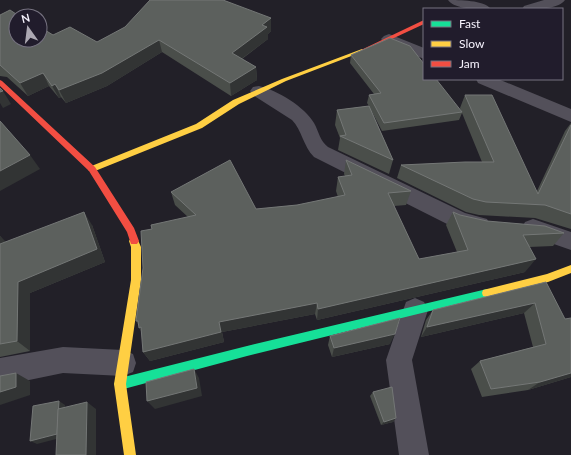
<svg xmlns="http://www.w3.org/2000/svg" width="571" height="455" font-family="Lato,sans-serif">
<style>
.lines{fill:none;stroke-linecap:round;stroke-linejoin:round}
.street{fill:#53505a;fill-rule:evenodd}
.fast{fill:#16e098;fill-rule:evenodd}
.slow{fill:#ffcf43;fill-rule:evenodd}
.jam{fill:#f24e42;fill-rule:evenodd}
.wall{fill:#4a4e4a}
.shaded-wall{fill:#323434}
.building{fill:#5c605d;stroke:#747776}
</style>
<rect width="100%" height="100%" fill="#222028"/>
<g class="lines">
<g class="street">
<path d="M448,0C459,0 484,0 491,9C480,9 455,10 448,0Z"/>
<path d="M544,0H565C558,10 533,9 522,9L524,6Z"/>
<path d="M389,34L424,48V59L384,42L381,39L384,36Z"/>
<path d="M476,79H498L571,109V122L478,83Z"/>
<path d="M259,86C277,90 305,107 314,123C319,132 320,141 328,147L465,213L487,219L490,225L487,231L479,234L453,227L314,157C303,146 302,130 292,120L253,95L250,91L253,87Z"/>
<path d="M533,219L571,232V250L525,234L522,228L525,222Z"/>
<path d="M415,298L424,302L428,310L412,360L429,455H399L386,360L406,302Z"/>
<path d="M63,347L123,350L133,354L136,363L133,372L123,376L63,373L0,386V358Z"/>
</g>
<path class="fast" d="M487,289L491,290L492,293L491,296L487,297L247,356L120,390L116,388L114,384L116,380L120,378L247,346Z"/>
<g class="slow">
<path d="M362,49L367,50L286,81L239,104L202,128L95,171H89L88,169L89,167L196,124L233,100L282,79Z"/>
<path d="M134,237L137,238L141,247V280L126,384L136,455H124L114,384L131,280V247L129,241L131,238Z"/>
<path d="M571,265V273L548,282L487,297L483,296L482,293L483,290L547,274Z"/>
</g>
<g class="jam">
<path d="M424,20V24L366,51L361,50Z"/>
<path d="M0,80L2,81L95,167L134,228L139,241L137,244H131L127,232L89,171L0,86Z"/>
</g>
</g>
<g class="wall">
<path d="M0,15L16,16L53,35L97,42L271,18V31L268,34V39L242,59L256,67L257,80L231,96L162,52L107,86L66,103L61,97L59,98L49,86L28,96L7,77L0,76Z"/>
<path d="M351,55L461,111L460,108L465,95L537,191L565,131L571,123V229L535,218L479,215L466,212L397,178L401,165L482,162L462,113L459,120L382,131L371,110L393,160L389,174L338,150L340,138L335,125L337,110L369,106L367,103L369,95L374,94L350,63Z"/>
<path d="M346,160L411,191L406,205L394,206L419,259L457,252L446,225L453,212L460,215L487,221L564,233L553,246L529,247L525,272L317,320L315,314L222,332L224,342L150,361L143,352L152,229L188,217L175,205L171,192L256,209L297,205L338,197L336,191L338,177L345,176L344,174Z"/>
<path d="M92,225L105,262L30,293V351L0,357V236L5,242Z"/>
<path d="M546,282L571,377L528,390L482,397L471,369L480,361L533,347L524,313L421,337L426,320L433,310Z"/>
<path d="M330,336L390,344L332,357L328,345Z"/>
<path d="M373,392L396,418L393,422L381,425L370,396Z"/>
</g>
<g class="shaded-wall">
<path d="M271,18V31L268,34V39L233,65L232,53L262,25Z"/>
<path d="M159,40L162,52L107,86L66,103L59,90Z"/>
<path d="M256,67L257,80L231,96L230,83Z"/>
<path d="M43,73L49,86L28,96L20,83Z"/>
<path d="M55,84L61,97L59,98L52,86Z"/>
<path d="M3,91L11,104L3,108L0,103V92Z"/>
<path d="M30,155L40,169L0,191V171Z"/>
<path d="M84,212L92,225L105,262L30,293V351L17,341L18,282Z"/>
<path d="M0,236L7,243L0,249Z"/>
<path d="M536,259L525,272L317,320L318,309Z"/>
<path d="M317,303L315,314L222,332L224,342L150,361L143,352L219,322Z"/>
<path d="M535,303L524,313L421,337L427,327Z"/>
<path d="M136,321H138L145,338L139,328H140Z"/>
<path d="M395,334L390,344L332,357L334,348Z"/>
<path d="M194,369L199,378L202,396L155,409L147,401Z"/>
<path d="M16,373L30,381V395L0,405V392Z"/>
<path d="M571,373V377L528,390L540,382Z"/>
<path d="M59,401L65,405L64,437L37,444L30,441Z"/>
<path d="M87,402L96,409V455H86Z"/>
<path d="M396,418L393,422L381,425L384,422Z"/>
</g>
<g class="building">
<path d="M150,0H223L271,18L262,25L267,27L232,53L256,67L230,83L159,40L102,73L59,90L55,84L52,86L43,73L20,83L0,65V15L10,10L19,16H16V40H40V27L53,35L70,27L97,42L125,27Z"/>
<path d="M390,38L410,46L424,64V79H436L462,112L384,123L369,95L381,93L351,55Z"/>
<path d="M0,88L3,91L0,92Z"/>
<path d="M465,95H492L538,194L571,125V214L545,205L486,202L473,199L401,165L465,162H494Z"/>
<path d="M369,106L393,160L340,136L346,135L337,110Z"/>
<path d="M0,121L30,155L0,171Z"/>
<path d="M230,160L256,209L297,205L345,195L338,177L352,175L346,160L411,191L388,193L419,259L468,250L453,212L460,215L487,221L545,226L564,233L523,235L536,259L318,309L317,303L219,322L221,332L143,352L141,327L139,328L138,321H136L143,268L141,231L152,229L151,225L196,215L171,192Z"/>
<path d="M84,212L97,249L18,282L17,341L0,344V244Z"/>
<path d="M546,282L565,319L571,318V373L540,382L491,389L480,361L546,344L535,303L427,327L433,310Z"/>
<path d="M400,318L395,334L334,348L330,336Z"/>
<path d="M194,369L197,388L147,401L146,382Z"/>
<path d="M16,373V387L0,392V376Z"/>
<path d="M392,387L396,418L384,422L373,392Z"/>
<path d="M59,401L57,434L30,441L33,406Z"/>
<path d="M87,402L86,455H56L58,409Z"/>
</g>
<rect x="423" y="8" width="140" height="72" fill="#211c2c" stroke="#767280"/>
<rect x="431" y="21" width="20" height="6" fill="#16e098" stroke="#767280"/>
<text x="459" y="28" font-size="12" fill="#f6f2fd">Fast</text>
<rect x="431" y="41" width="20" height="6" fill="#ffcf43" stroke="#767280"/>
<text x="459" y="48" font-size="12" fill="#f6f2fd">Slow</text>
<rect x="431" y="61" width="20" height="6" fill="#f24e42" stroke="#767280"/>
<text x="459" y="68" font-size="12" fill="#f6f2fd">Jam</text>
<g transform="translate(28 28) rotate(346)"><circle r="19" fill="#211c2c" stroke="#767280"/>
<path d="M0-3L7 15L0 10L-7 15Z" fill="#aca8b2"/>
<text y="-6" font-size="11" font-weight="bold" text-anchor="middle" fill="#f6f2fd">N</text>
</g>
</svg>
